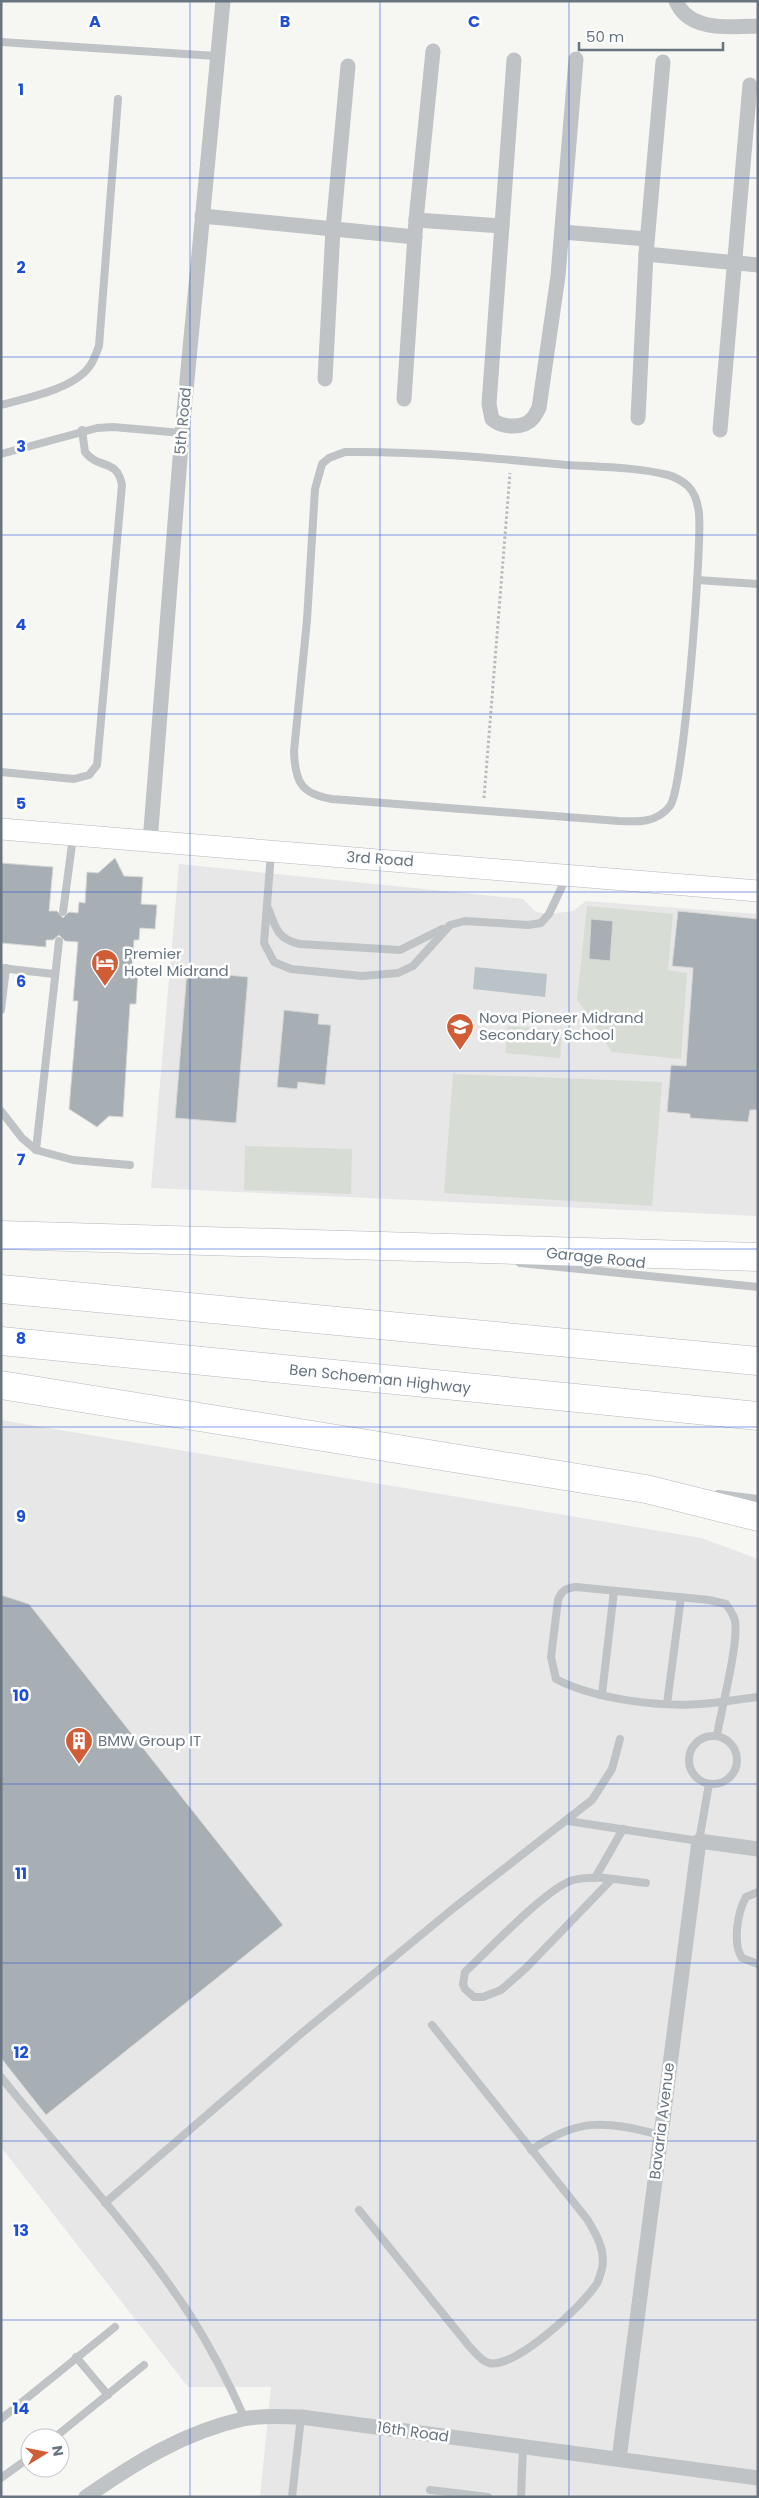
<svg xmlns="http://www.w3.org/2000/svg" width="759" height="2498" font-family="Poppins,sans-serif">
<style>
.built{fill:#e6e7e6}
.green{fill:#d7dcd4}
.water{fill:#bac3c8}
.building{fill:#a8afb4;stroke:#d7d7d5}
.lines{fill:none;stroke-linecap:round;stroke-linejoin:round}
.secondary-casing{stroke:#b4b8bc;stroke-width:22}
.highway-casing{stroke:#b4b7ba;stroke-width:29}
.path{stroke:#b9bcbe;stroke-width:3;stroke-dasharray:2.5 2.5;stroke-linecap:butt}
.lane{stroke:#bfc3c6;stroke-width:8}
.street{stroke:#bfc3c6;stroke-width:15}
.secondary{stroke:#fff;stroke-width:21}
.highway{stroke:#fff;stroke-width:28}
.grid{fill:none;stroke:#1d4ed8;stroke-width:1;stroke-opacity:0.55}
.labels{text-anchor:middle;stroke-width:5;stroke-linejoin:round;paint-order:stroke}
.street-label{font-size:15px;fill:#687581;stroke:#fff}
.poi-label{font-size:15px;fill:#687581;stroke:#fff;text-anchor:start}
.grid-label{font-size:16px;text-anchor:middle;font-weight:bold;fill:#1d4ed8;stroke:#fff;stroke-width:5;stroke-linejoin:round;paint-order:stroke}
</style>
<rect width="100%" height="100%" fill="#f6f6f3"/>
<g class="built">
<path d="M179,864L523,899L536,912L549,914L573,911L586,901L758,914V1216L151,1188Z"/>
<path d="M1,1420L701,1538L758,1559V2497H260L271,2387H188L1,2147Z"/>
</g>
<g class="green">
<path d="M587,906L673,914L668,970L687,973L681,1059L612,1052L577,999Z"/>
<path d="M508,1026L562,1030L560,1058L505,1053Z"/>
<path d="M453,1074L662,1082L652,1206L444,1193Z"/>
<path d="M245,1146L352,1149L351,1194L244,1190Z"/>
</g>
<path class="water" d="M475,967L547,974L545,997L473,989Z"/>
<g class="building">
<path d="M115,858L124,876L143,877L141,904L157,905L155,929L140,928L139,940H134L132,973H138L136,1004H130L123,1117L109,1116L97,1127L69,1109L78,1001H73L78,942L65,941L59,935L53,940H46V947L1,943V863L53,867L49,911H57L63,918L69,912L78,913L79,902L85,903L87,872L98,873Z"/>
<path d="M678,911L758,919V1102L757,1110H750L748,1122L690,1118V1114L667,1112L671,1065L686,1066L693,968L672,966Z"/>
<path d="M591,919L613,921L610,961L589,959Z"/>
<path d="M187,971L248,977L236,1123L175,1118Z"/>
<path d="M284,1010L319,1014L318,1024L331,1025L325,1085L298,1082L297,1089L277,1087Z"/>
<path d="M1,1595L29,1604L283,1925L46,2115L1,2058Z"/>
</g>
<g class="lines">
<defs>
<path id="secondary" d="M1,829L758,891"/>
<g id="highway">
<path d="M1,1235L758,1257"/>
<path d="M1,1289L758,1361"/>
<path d="M1,1341L758,1416"/>
<path d="M1,1385L646,1489L758,1517"/>
</g>
</defs>
<use href="#secondary" class="secondary-casing"/>
<use href="#highway" class="highway-casing"/>
<path class="path" d="M484,798L510,473"/>
<g class="lane">
<path d="M1,42L216,56"/>
<path d="M1,405C27,398 73,389 89,367C94,361 96,353 99,346L118,99"/>
<path d="M345,452C419,451 493,458 567,465C600,467 636,467 668,475C676,477 682,481 688,486C695,493 698,504 699,514C702,547 684,787 670,806C657,823 638,822 619,821L332,799C301,794 295,782 294,751L307,620L315,489L322,464L329,458Z"/>
<path d="M1,454L97,428L113,427L182,433"/>
<path d="M697,580L758,584"/>
<path d="M1,772L74,779L89,775L97,765L122,485C117,458 99,470 85,452L82,430"/>
<path d="M271,853L264,943L274,962L291,969L362,976L398,973L413,966L450,925L465,921L528,925L541,923L549,914L566,878"/>
<path d="M268,908C276,928 277,939 300,944L400,950L442,929"/>
<path d="M63,912L73,837"/>
<path d="M59,941L36,1150L73,1160L130,1165"/>
<path d="M1,968L54,974"/>
<path d="M1,1010L6,968"/>
<path d="M1,1111L22,1138L36,1150"/>
<path d="M520,1263L758,1287"/>
<path d="M718,1494L758,1499"/>
<path d="M602,1694L614,1591"/>
<path d="M667,1704L681,1597"/>
<path d="M717,1736C721,1710 739,1643 735,1621C734,1615 730,1610 726,1604L709,1600L576,1587C566,1588 562,1590 558,1600L551,1657L556,1679C594,1699 658,1707 700,1704C719,1703 739,1699 758,1697"/>
<circle cx="713" cy="1760" r="24"/>
<path d="M568,1821L699,1841L709,1784"/>
<path d="M595,1878L623,1829"/>
<path d="M611,1880L526,1968L501,1990L483,1997H474L465,1989L463,1984L465,1972C489,1950 545,1889 573,1880C595,1874 624,1881 646,1883"/>
<path d="M758,1892L746,1897C738,1911 732,1943 742,1958L758,1964"/>
<path d="M1,2077C64,2156 135,2231 190,2315C211,2348 229,2383 245,2419"/>
<path d="M531,2150C579,2117 606,2121 660,2135"/>
<path d="M105,2203L303,2032L455,1907L592,1800L612,1769L620,1739"/>
<path d="M359,2210L469,2346C475,2352 481,2361 489,2363C515,2369 581,2307 595,2286C599,2282 600,2274 602,2269C606,2250 596,2234 587,2219L432,2025"/>
<path d="M76,2357L108,2395"/>
<path d="M1,2419L115,2327"/>
<path d="M54,2438L144,2365"/>
<path d="M1,2478L30,2457"/>
<path d="M430,2490L488,2497"/>
<path d="M292,2497L301,2417"/>
<path d="M521,2497L523,2447"/>
</g>
<g class="street">
<path d="M676,1C689,32 730,27 758,26"/>
<path d="M514,60L489,404L492,419C502,428 524,429 533,418C535,416 537,411 539,408L558,276L576,59"/>
<path d="M202,216L415,237"/>
<path d="M416,220L502,226"/>
<path d="M562,232L647,239"/>
<path d="M646,254L758,265"/>
<path d="M325,379L333,229L348,66"/>
<path d="M404,399L416,220L433,51"/>
<path d="M638,418L646,254L663,62"/>
<path d="M720,430L750,85"/>
<path d="M150,842L182,433L223,1"/>
<path d="M619,2459L699,1841L758,1849"/>
<path d="M86,2497C135,2463 184,2432 243,2419C261,2415 283,2417 301,2417L758,2478"/>
</g>
<use href="#secondary" class="secondary"/>
<use href="#highway" class="highway"/>
</g>
<path class="grid" d="M190,1V2497M380,1V2497M569,1V2497M1,178H758M1,357H758M1,535H758M1,714H758M1,892H758M1,1071H758M1,1249H758M1,1427H758M1,1606H758M1,1784H758M1,1963H758M1,2141H758M1,2320H758"/>
<defs>
<symbol id="hotel-pin" viewBox="-11 -11 22 30"><path d="M0 17L-7.5 6A9.5 9.5 0 1 1 7.5 6Z" fill="#d15d37" stroke="#fff"/><path d="M-6-4.5h1.5V1H6V5H4.5V3h-9V5H-6ZM-4 0a1.8 1.8 0 1 1 3.6 0ZM.5 0V-2.5h3Q6-2.5 6 0Z" fill="#fff"/></symbol>
<symbol id="school-pin" viewBox="-11 -11 22 30"><path d="M0 17L-7.5 6A9.5 9.5 0 1 1 7.5 6Z" fill="#d15d37" stroke="#fff"/><path d="M0-5L7-2L0 1L-7-2ZM-4 1L0 2.5L4 1V4Q0 6-4 4Z" fill="#fff"/></symbol>
<symbol id="building-pin" viewBox="-11 -11 22 30"><path d="M0 17L-7.5 6A9.5 9.5 0 1 1 7.5 6Z" fill="#d15d37" stroke="#fff"/><path d="M-4-6H4V6H1V3H-1V6H-4ZM-2.5-4.3h1.7v1.8h-1.7ZM.8-4.3h1.7v1.8H.8ZM-2.5-1h1.7V.8h-1.7ZM.8-1h1.7V.8H.8Z" fill="#fff"/></symbol>
</defs>
<g fill-rule="evenodd">
<use href="#hotel-pin" x="89" y="947" width="32" height="43"/>
<use href="#school-pin" x="444" y="1011" width="32" height="43"/>
<use href="#building-pin" x="63" y="1725" width="32" height="43"/>
</g>
<g class="labels">
<g class="street-label">
<text transform="translate(183 421) rotate(-85)" y="5">5th Road</text>
<text transform="translate(380 859) rotate(4)" y="5">3rd Road</text>
<text transform="translate(596 1258) rotate(6)" y="5">Garage Road</text>
<text transform="translate(380 1379) rotate(6)" y="5">Ben Schoeman Highway</text>
<text transform="translate(662 2121) rotate(-83)" y="5">Bavaria Avenue</text>
<text transform="translate(413 2432) rotate(8)" y="5">16th Road</text>
</g>
<g class="poi-label">
<text x="124" y="959">Premier<tspan x="124" dy="17">Hotel Midrand</tspan></text>
<text x="479" y="1023">Nova Pioneer Midrand<tspan x="479" dy="17">Secondary School</tspan></text>
<text x="98" y="1746">BMW Group IT</text>
</g>
</g>
<g class="grid-label">
<text x="95" y="27">A</text>
<text x="285" y="27">B</text>
<text x="474" y="27">C</text>
<text x="21" y="95">1</text>
<text x="21" y="273">2</text>
<text x="21" y="452">3</text>
<text x="21" y="630">4</text>
<text x="21" y="809">5</text>
<text x="21" y="987">6</text>
<text x="21" y="1165">7</text>
<text x="21" y="1344">8</text>
<text x="21" y="1522">9</text>
<text x="21" y="1701">10</text>
<text x="21" y="1879">11</text>
<text x="21" y="2058">12</text>
<text x="21" y="2236">13</text>
<text x="21" y="2414">14</text>
</g>
<rect width="759" height="2498" fill="none" stroke="#687581" stroke-width="5"/>
<g transform="translate(45 2453) rotate(80)"><circle r="24" fill="#ffffff" stroke="#c3c8cd"/>
<path d="M0-4L9 19L0 12L-9 19Z" fill="#d15d37"/>
<text y="-8" font-size="14" font-weight="bold" text-anchor="middle" fill="#687581">N</text>
</g>
<path d="M579 42v8h144v-8" fill="none" stroke="#687581" stroke-width="2.5"/>
<text x="586" y="42" font-size="15" fill="#687581" stroke="#ffffff" stroke-width="4" paint-order="stroke">50 m</text>
</svg>
